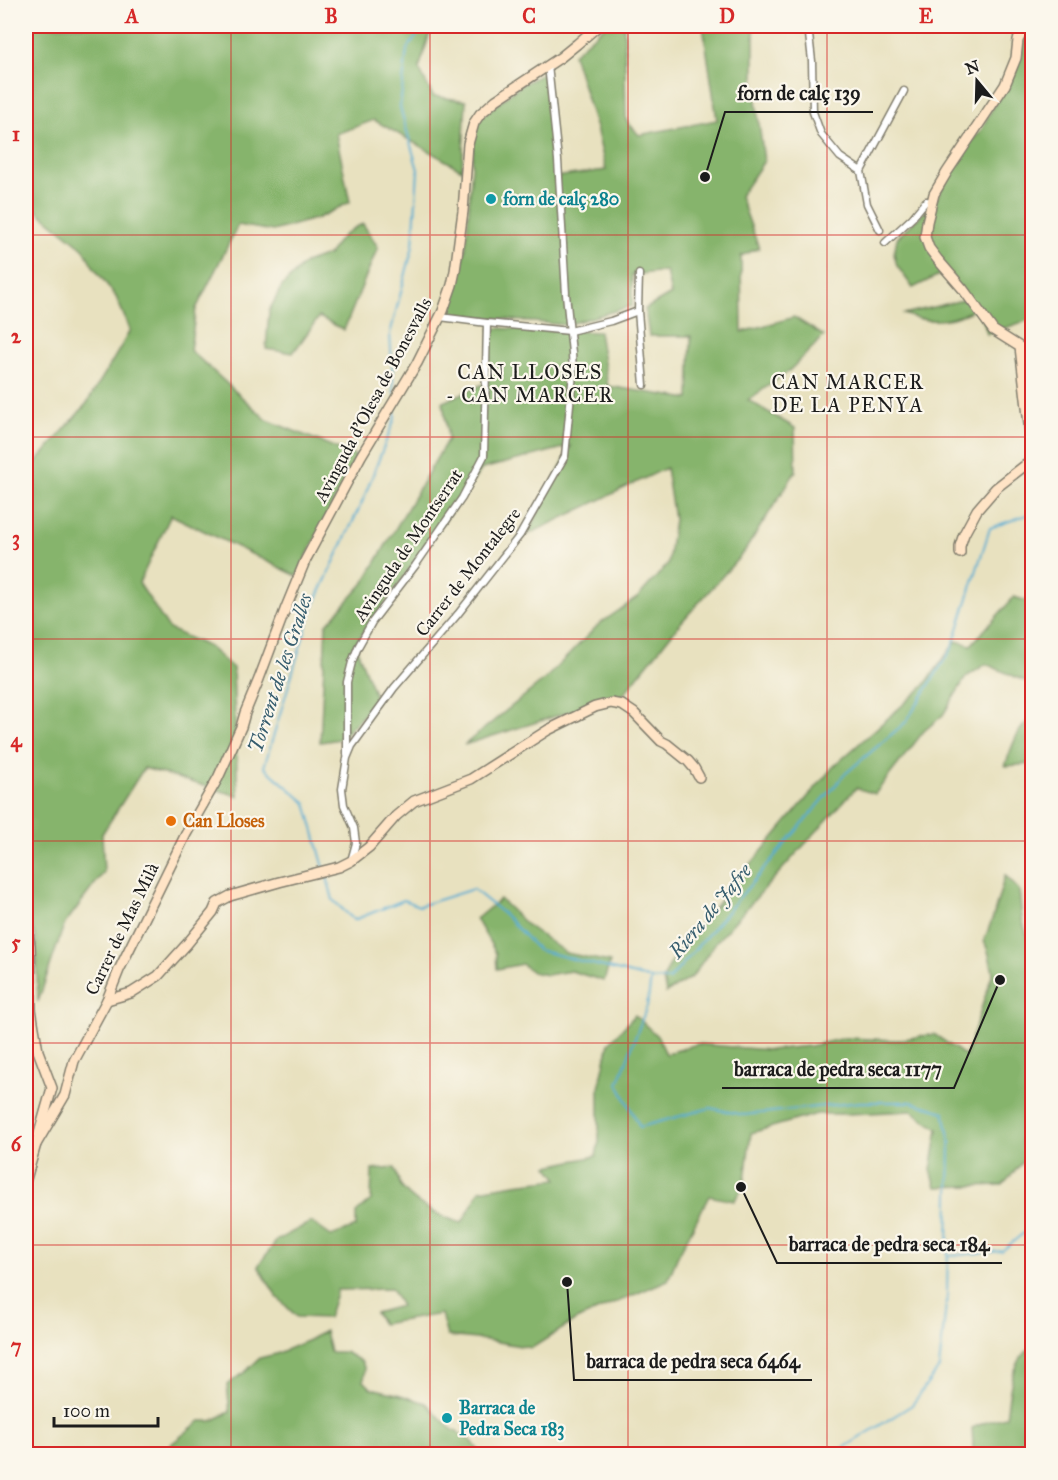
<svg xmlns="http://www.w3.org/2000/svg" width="1058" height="1480" font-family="'IM FELL Great Primer',serif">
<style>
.forest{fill:#86b46c;stroke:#516844;stroke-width:1.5}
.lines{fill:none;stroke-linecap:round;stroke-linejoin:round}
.stream{stroke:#55acd2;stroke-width:2}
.street-casing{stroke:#827e6e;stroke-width:9}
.secondary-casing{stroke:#827e6e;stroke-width:12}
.street{stroke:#fff;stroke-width:6}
.secondary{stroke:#ffe4c6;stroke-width:9}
.grid{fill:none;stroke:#d62828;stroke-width:1.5;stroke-opacity:0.55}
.culture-dot{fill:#0f9aa8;stroke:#fbf7ec;stroke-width:2}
.food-dot{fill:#e8710a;stroke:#fbf7ec;stroke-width:2}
.labels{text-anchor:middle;stroke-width:4.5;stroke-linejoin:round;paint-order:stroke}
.culture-label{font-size:18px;font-weight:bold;fill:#0d838f;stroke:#fbf7ec;text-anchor:start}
.street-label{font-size:18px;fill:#1c1c1c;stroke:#fbf7ec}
.food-label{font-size:18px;font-weight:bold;fill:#c56008;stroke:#fbf7ec;text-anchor:start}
.neighbourhood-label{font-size:20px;letter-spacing:1.5px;fill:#1c1c1c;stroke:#fbf7ec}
.water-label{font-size:20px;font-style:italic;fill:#365d6e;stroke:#fbf7ec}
.leader{fill:none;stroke:#1c1c1c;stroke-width:2}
.callout-dot{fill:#1c1c1c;stroke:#fbf7ec;stroke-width:2}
.callout-label{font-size:20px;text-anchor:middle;font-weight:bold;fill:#1c1c1c;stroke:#fbf7ec;stroke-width:4.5;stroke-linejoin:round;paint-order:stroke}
.neatline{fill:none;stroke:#d62828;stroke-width:2}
.grid-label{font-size:20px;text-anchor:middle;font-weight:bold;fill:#d62828}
</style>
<rect width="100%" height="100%" fill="#fbf7ec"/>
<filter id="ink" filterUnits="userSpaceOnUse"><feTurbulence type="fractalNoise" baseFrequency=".0167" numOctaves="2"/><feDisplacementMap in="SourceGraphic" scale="12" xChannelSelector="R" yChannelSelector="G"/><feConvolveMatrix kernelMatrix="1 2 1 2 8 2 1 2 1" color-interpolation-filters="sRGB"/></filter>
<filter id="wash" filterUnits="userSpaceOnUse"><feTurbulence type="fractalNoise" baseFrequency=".008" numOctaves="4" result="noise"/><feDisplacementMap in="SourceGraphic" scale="24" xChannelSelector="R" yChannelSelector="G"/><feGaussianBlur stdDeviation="1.35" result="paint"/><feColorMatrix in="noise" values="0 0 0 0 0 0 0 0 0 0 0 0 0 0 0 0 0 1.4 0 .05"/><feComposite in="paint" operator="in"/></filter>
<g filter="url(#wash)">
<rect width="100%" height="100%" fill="#e8e1bf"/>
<g class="forest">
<path d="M26,26H432L419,69L433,96L466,101L462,170L374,120L336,134L350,202L318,218L273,231L238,225L196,309L190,350L267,420L356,456L297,576L171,515L139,583L169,629L209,647L233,668L238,796L144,768L102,834L104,872L64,925L38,1002L36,940L26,908V474L87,403L119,350L130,330L116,297L93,266L83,248L26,202Z"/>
<path d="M605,26H624L626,120L639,135L717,120L703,26H754V85L764,161L740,196L759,248L741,256L742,332L794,317L824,336L788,372L748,400L795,428L796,471L744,552L678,626L618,701L569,712L464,745L544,680L598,625L638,597L668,564L674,519L666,468L527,535L571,446L482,469L355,644L377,701L340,739L320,742L326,625L363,584L448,439L443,402L488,382L490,328L599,332L608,386L689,399L691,336H649L645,309L671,294L666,271L632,275V306L566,325L449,314L466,248L475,122L521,85L546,72L555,177L606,170L596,128L573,54Z"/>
<path d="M1023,26H1032V319L987,334L979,307C954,321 931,325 904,314L963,300L947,271L913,288L897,266L894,254L897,238L935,202L961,151L972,141L982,129L989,114L1015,72Z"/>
<path d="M363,224L378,247L344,330L319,317L293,353L266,349L269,311L282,286L305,263L330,254C337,239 347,230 363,224Z"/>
<path d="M1014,597L1027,601L1032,605V684L986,664L966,677L943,715L924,731L875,794L856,788L716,942L692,977L666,993L663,980L674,955L833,767L924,686L956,641L971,645Z"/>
<path d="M1032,713V764L1005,766C1012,747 1016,730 1032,717Z"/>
<path d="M1005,875L1019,890L1022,919L1031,948L1032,949V1129L1029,1130L1021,1139L1026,1158L1003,1185L936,1187L931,1170L938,1129L912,1111L848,1114H817L751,1133L744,1187L734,1201L709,1196L677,1258L668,1280L576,1320L532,1348L486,1340L447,1336L441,1314L382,1324L375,1313L401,1306L391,1289L337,1290L328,1318L297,1317L277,1297L258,1266L277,1240L311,1222L331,1236L356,1227V1213L371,1200L372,1170L395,1168C397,1175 399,1185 404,1190C417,1205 443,1218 462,1223L480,1190L515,1184L558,1179L548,1166L596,1156L599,1141V1088L609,1043L635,1015L658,1037L666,1054L697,1044L769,1050L810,1046L845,1038L898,1040L934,1034L966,1056L993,972L988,951L984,941L993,917Z"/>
<path d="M500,899L528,926L566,953L610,962L604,981L571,971L547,975L532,972L522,964L497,969L496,953L476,919Z"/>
<path d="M325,1331L330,1352H345L361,1361L365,1369L364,1381L371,1388L397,1394L426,1403L450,1428L472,1441L481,1454H162L170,1445L200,1421H211L230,1412L227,1385L245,1372L260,1358L276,1354L309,1340Z"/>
<path d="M1032,1346V1454H973V1444L972,1428L989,1421L1006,1417C1010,1392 1010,1363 1032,1346Z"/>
</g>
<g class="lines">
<g class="stream">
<path d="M394,395L390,334L413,246L418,170L400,107L407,49L424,26"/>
<path d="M324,868L306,803L264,767L311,611L363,500L395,418V407"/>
<path d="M326,873L333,900L354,920L404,900L419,906L473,889L505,915L538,950L651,979"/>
<path d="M949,1256L1002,1251L1032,1226"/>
<path d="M834,1454L912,1405L939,1368L947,1296L950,1142L944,1112L911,1102H860L744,1115L710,1108L640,1127L618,1084L647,1006L651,979L669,980L845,774L906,722L952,648L990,528L1032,513"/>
</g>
</g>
</g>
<g filter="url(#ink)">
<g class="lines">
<defs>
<g id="street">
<path d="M808,26L812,61L813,112L821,134L840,157L861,171"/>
<path d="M880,230L867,204L861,171L904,91"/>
<path d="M885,243L912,218L926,201L932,202"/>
<path d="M639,274L638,311L644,385"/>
<path d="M487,323L570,331L611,321L638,311"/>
<path d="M347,754V682L352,662L358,647L372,622L415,566L462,498L484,456L487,323L440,317"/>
<path d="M351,861L356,843L354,828L344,805L342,789L347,758L352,746L394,688L458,614L520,535L565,456L573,373L572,353L566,294L558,160L548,65"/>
</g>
<g id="secondary">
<path d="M1026,26L1018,40L1016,58L1005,85L947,172L934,194L927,222L925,237L929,248L938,260L963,289L993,330L1020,347L1032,450"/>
<path d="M960,553V546L964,534L977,510L996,488L1032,460"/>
<path d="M26,919L30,946L31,1009L34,1028L38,1051L52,1088L26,1179"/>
<path d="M107,1000L131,993L158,976L187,944L213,912L217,903L230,896L279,882L339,867L351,861L369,847L396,816L414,801L471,779L548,730L595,707L611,703L622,705L634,713L661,741L667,744L688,761L694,768L699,777"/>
<path d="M35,1146L65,1095L74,1061L107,1000L119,970L186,834L218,778L241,727L245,713L259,679L285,610L305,561L361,456L417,363L443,311L452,285L455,271L463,211L468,144L474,123L480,114L496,100L561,57L577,44L598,26"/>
</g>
</defs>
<use href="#street" class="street-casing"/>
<use href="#secondary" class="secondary-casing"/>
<use href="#street" class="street"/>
<use href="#secondary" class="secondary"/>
</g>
</g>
<path class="grid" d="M231,26V1454M430,26V1454M628,26V1454M827,26V1454M26,235H1032M26,437H1032M26,639H1032M26,841H1032M26,1043H1032M26,1245H1032"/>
<g class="culture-dot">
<circle cx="491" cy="199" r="6"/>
<circle cx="447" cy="1418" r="6"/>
</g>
<circle class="food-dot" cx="171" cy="821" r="6"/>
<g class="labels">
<g class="culture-label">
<text x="503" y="205">forn de calç 280</text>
<text x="459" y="1414">Barraca de<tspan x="459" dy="21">Pedra Seca 183</tspan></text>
</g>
<g class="street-label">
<text transform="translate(373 400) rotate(-62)" y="6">Avinguda d'Olesa de Bonesvalls</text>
<text transform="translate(408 545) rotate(-56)" y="6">Avinguda de Montserrat</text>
<text transform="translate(468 572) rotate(-52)" y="6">Carrer de Montalegre</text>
<text transform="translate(122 929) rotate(-64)" y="6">Carrer de Mas Milà</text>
</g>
<g class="food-label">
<text x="183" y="827">Can Lloses</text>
</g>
<g class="neighbourhood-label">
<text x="530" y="379">CAN LLOSES<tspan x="530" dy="23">- CAN MARCER</tspan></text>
<text x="848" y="389">CAN MARCER<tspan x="848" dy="23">DE LA PENYA</tspan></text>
</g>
<g class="water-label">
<text transform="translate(280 673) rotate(-72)" y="7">Torrent de les Gralles</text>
<text transform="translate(710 911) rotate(-50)" y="7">Riera de Jafre</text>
</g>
</g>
<path class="leader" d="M705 177L725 112H873M1000 980L954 1088H722M741 1187L777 1263H1002M567 1282L574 1380H812"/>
<g class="callout-dot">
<circle cx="705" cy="177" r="6"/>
<circle cx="1000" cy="980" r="6"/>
<circle cx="741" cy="1187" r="6"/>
<circle cx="567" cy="1282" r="6"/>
</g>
<g class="callout-label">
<text x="799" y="100">forn de calç 139</text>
<text x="838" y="1076">barraca de pedra seca 1177</text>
<text x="889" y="1251">barraca de pedra seca 184</text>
<text x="693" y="1368">barraca de pedra seca 6464</text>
</g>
<rect width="1058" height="1480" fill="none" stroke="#fbf7ec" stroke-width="66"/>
<g transform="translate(977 81) rotate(341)" stroke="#fbf7ec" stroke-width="4.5" paint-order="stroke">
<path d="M0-4.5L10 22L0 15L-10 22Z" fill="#1c1c1c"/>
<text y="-9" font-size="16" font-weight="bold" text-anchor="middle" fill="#1c1c1c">N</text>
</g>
<path d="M54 1417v9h104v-9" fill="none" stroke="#1c1c1c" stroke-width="3"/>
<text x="63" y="1417" font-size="18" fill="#1c1c1c" stroke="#fbf7ec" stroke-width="4.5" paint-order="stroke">100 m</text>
<rect x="33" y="33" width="992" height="1414" class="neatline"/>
<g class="grid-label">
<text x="132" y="23">A</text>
<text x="331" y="23">B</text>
<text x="529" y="23">C</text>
<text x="727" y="23">D</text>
<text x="926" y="23">E</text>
<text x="16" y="141">1</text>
<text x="16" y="343">2</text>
<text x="16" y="545">3</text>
<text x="16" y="747">4</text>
<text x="16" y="949">5</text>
<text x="16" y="1151">6</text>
<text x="16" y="1353">7</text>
</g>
</svg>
